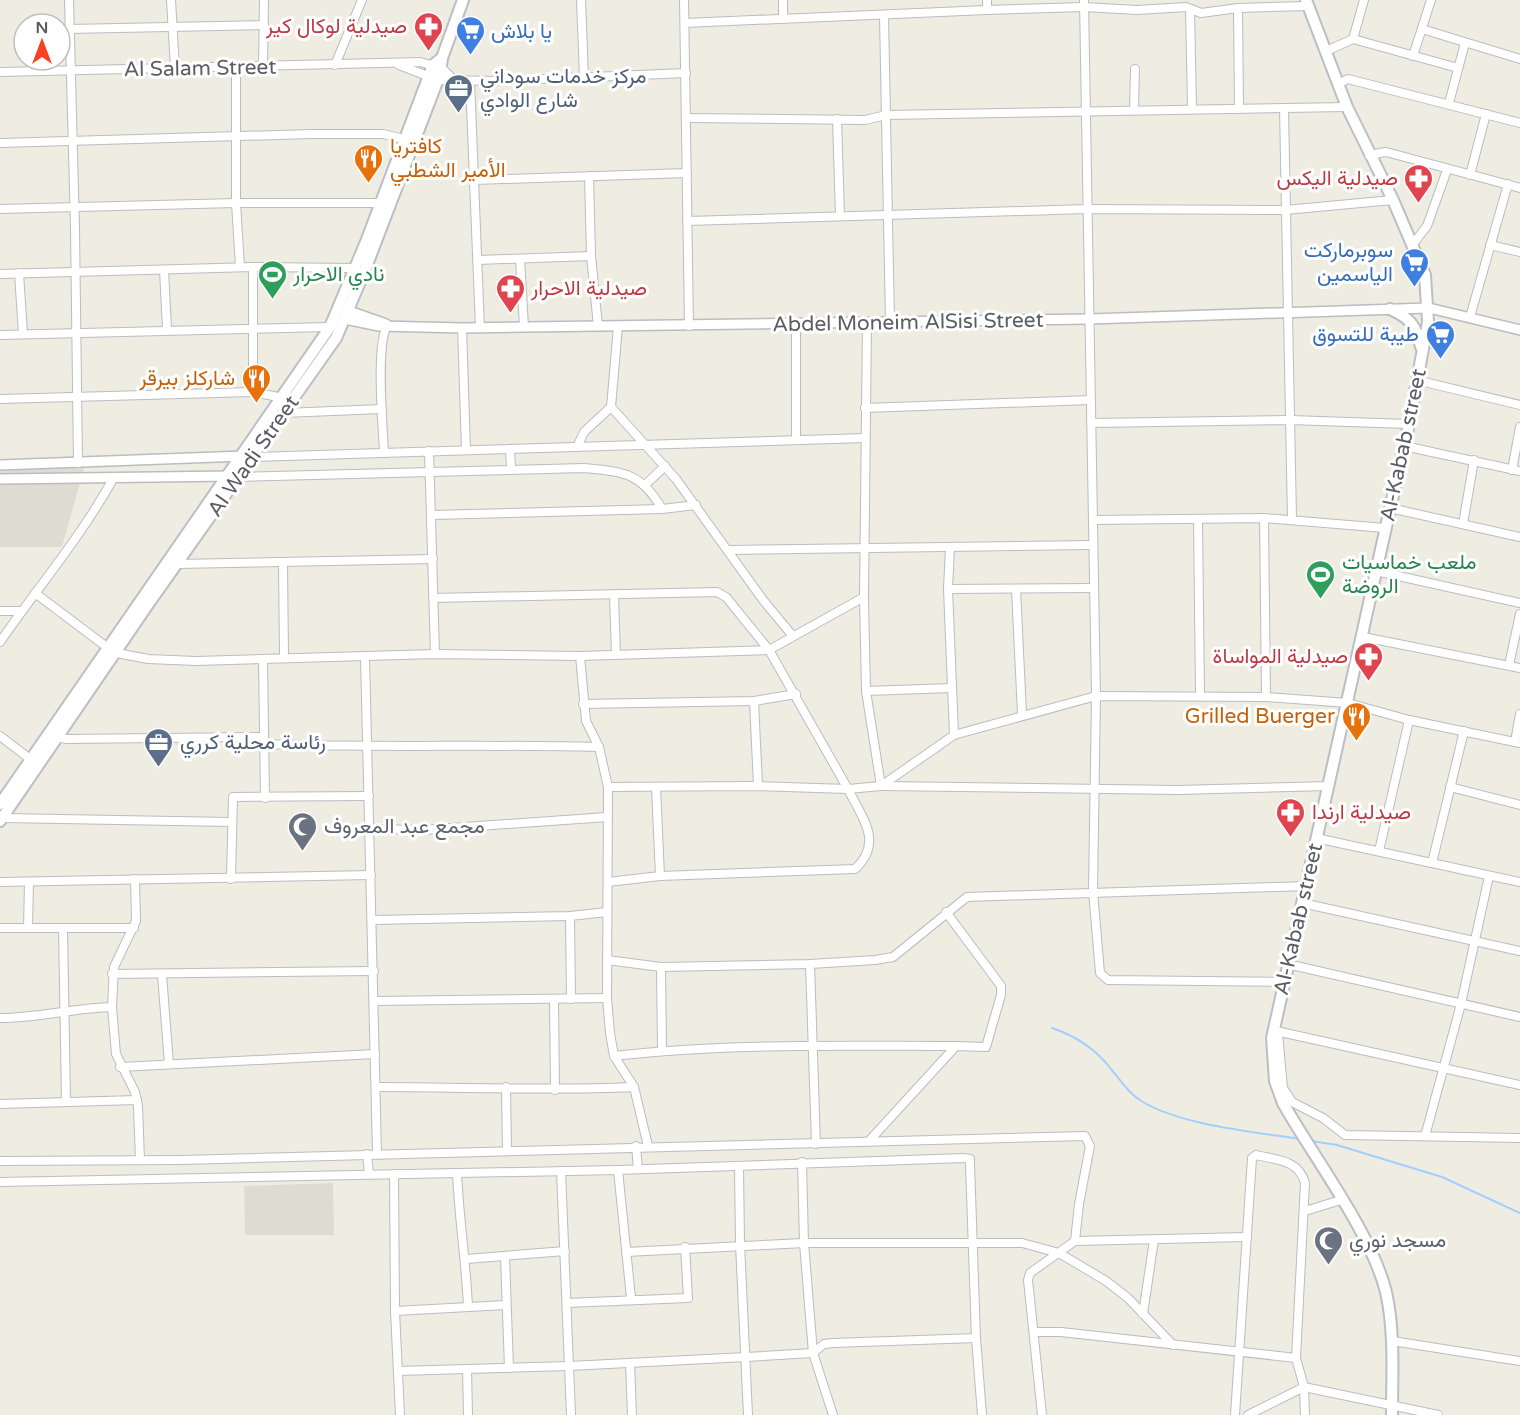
<svg xmlns="http://www.w3.org/2000/svg" width="1520" height="1415" font-family="'Varela Round',Vazirmatn,sans-serif">
<style>
.education{fill:#dedcd1}
.lines{fill:none;stroke-linecap:round;stroke-linejoin:round}
.stream{stroke:#a2cfff;stroke-width:2}
.minor-casing{stroke:#babcc2;stroke-width:10}
.tertiary-casing{stroke:#babcc2;stroke-width:12}
.secondary-casing{stroke:#bbbec5;stroke-width:14}
.minor{stroke:#fff;stroke-width:8}
.tertiary{stroke:#fff;stroke-width:9}
.secondary{stroke:#fff;stroke-width:10}
.labels{text-anchor:middle;stroke-width:6;stroke-linejoin:round;paint-order:stroke}
.health-label{font-size:21px;fill:#be3a42;stroke:#fff;text-anchor:end}
.shop-label{font-size:21px;fill:#366cbe;stroke:#fff;text-anchor:end}
.street-label{font-size:21px;fill:#5a5e64;stroke:#fff}
.service-label{font-size:21px;fill:#4e5e75;stroke:#fff;text-anchor:start}
.food-label{font-size:21px;fill:#c56008;stroke:#fff;text-anchor:end}
.leisure-label{font-size:21px;fill:#27864d;stroke:#fff;text-anchor:start}
.worship-label{font-size:21px;fill:#5b616d;stroke:#fff;text-anchor:start}
</style>
<rect width="100%" height="100%" fill="#efede2"/>
<g class="education">
<path d="M85,465L62,547H0V468Z"/>
<path d="M333,1183L334,1235H245L244,1186Z"/>
</g>
<g class="lines">
<g class="stream">
<path d="M1052,1028C1076,1036 1095,1048 1111,1069C1121,1081 1129,1094 1143,1102C1181,1125 1255,1132 1300,1139"/>
<path d="M1311,1141L1337,1145L1442,1177L1520,1213"/>
</g>
<defs>
<g id="minor">
<path d="M69,0L75,228L78,463"/>
<path d="M171,0L175,68"/>
<path d="M581,0L584,77"/>
<path d="M684,0L689,326"/>
<path d="M783,0V19"/>
<path d="M987,0V10"/>
<path d="M1084,0L1096,696L1093,891L1100,973L1108,980L1284,982"/>
<path d="M1238,8L1239,109"/>
<path d="M1190,9L1192,108"/>
<path d="M884,16L890,322"/>
<path d="M685,23L987,10L1084,7L1137,10L1186,7L1201,13L1238,8L1308,6"/>
<path d="M69,29L264,25"/>
<path d="M1422,29L1520,59"/>
<path d="M1353,39L1458,68"/>
<path d="M1326,51L1353,39L1364,0"/>
<path d="M1413,56L1431,0"/>
<path d="M335,65L362,0"/>
<path d="M399,65L438,80L497,81L686,73"/>
<path d="M236,67V203L240,267"/>
<path d="M263,67L264,0"/>
<path d="M0,72L420,62L442,68L453,79"/>
<path d="M470,81L480,328"/>
<path d="M1338,84L1348,79L1520,123"/>
<path d="M1449,103L1465,43"/>
<path d="M1284,108L1292,519"/>
<path d="M1134,109L1135,69"/>
<path d="M686,118L865,120L886,115L1347,107"/>
<path d="M837,119L840,216"/>
<path d="M0,143L311,134H383L404,139"/>
<path d="M1369,155L1386,152L1520,188"/>
<path d="M1470,175L1486,114"/>
<path d="M589,176L591,256L598,326"/>
<path d="M474,180L687,173"/>
<path d="M0,209L236,203H381"/>
<path d="M687,221L1087,209L1285,210L1393,200"/>
<path d="M1413,244L1427,226L1447,170"/>
<path d="M1490,245L1520,252"/>
<path d="M520,259L524,327"/>
<path d="M478,260L591,256"/>
<path d="M164,270L167,329"/>
<path d="M19,273L23,334"/>
<path d="M0,274L253,267L356,268"/>
<path d="M1470,317L1508,184"/>
<path d="M796,323V440"/>
<path d="M462,328L466,450"/>
<path d="M0,335L330,327"/>
<path d="M1416,380L1520,405"/>
<path d="M253,392V267"/>
<path d="M0,399L253,392L283,398"/>
<path d="M611,407L676,479L763,600L792,635"/>
<path d="M865,408L1091,400"/>
<path d="M284,413L382,409"/>
<path d="M1091,423L1290,420L1409,424"/>
<path d="M1404,446L1520,471"/>
<path d="M577,447L584,432L611,407L618,326"/>
<path d="M510,449L511,468"/>
<path d="M429,451L435,654"/>
<path d="M384,453C383,428 375,340 388,325"/>
<path d="M252,457L865,438"/>
<path d="M1512,470L1520,427"/>
<path d="M238,477L584,468C623,472 641,472 662,509"/>
<path d="M645,485L665,466"/>
<path d="M1390,508L1520,537"/>
<path d="M433,515L662,509L696,505"/>
<path d="M1264,518L1266,697"/>
<path d="M1198,519L1200,696"/>
<path d="M1093,520L1264,518L1385,528"/>
<path d="M1463,524L1474,460"/>
<path d="M950,547L948,589L954,735"/>
<path d="M728,550L1093,545"/>
<path d="M283,562L284,658"/>
<path d="M177,564L433,559"/>
<path d="M1376,571L1520,603"/>
<path d="M948,589L1094,588"/>
<path d="M1016,589L1022,714"/>
<path d="M35,593L108,648"/>
<path d="M614,595L616,654"/>
<path d="M864,597L866,691L881,786L1178,790L1329,786"/>
<path d="M433,598L717,592L726,597L769,650L848,789"/>
<path d="M0,611H21"/>
<path d="M1363,637L1520,668"/>
<path d="M0,642C38,587 82,536 114,477"/>
<path d="M117,653L148,659L196,661L435,654L580,656L769,650L864,597L867,322"/>
<path d="M580,656L586,721L599,747L608,787L607,998L610,1033L614,1056L634,1087L648,1146"/>
<path d="M365,657L377,1153"/>
<path d="M263,659L265,798"/>
<path d="M1509,665L1520,614"/>
<path d="M866,691L952,688"/>
<path d="M754,701L758,786"/>
<path d="M583,704L754,701L796,694"/>
<path d="M0,736L30,759"/>
<path d="M53,736L66,739L264,737"/>
<path d="M1515,742L1520,714"/>
<path d="M264,744C376,748 487,744 599,747"/>
<path d="M608,787L758,786L848,789"/>
<path d="M656,787L660,876"/>
<path d="M1450,787L1520,805"/>
<path d="M3,818L232,822"/>
<path d="M370,829L423,830L607,817"/>
<path d="M1316,838L1520,882"/>
<path d="M1379,851L1409,720"/>
<path d="M1432,863L1464,731"/>
<path d="M135,879L136,921L114,967L112,1007L116,1054L135,1092L138,1106L140,1160"/>
<path d="M231,879L233,797L369,796"/>
<path d="M0,882L371,875"/>
<path d="M608,882L660,876L855,869C884,842 862,818 848,789L881,786L954,735L1096,696L1266,697L1348,703L1409,720L1520,743"/>
<path d="M1302,903L1520,951"/>
<path d="M570,916L571,999"/>
<path d="M373,920L570,916L607,912"/>
<path d="M0,928H134"/>
<path d="M28,928L29,882"/>
<path d="M63,928L66,1102"/>
<path d="M607,960L661,967L810,964L875,960L893,957L967,897L1306,886"/>
<path d="M810,964L816,1144"/>
<path d="M1287,964L1520,1017"/>
<path d="M661,967L662,1050"/>
<path d="M112,974L374,971"/>
<path d="M162,975L169,1064"/>
<path d="M554,999L555,1090"/>
<path d="M374,1001L607,998"/>
<path d="M0,1018C38,1018 74,1008 112,1007"/>
<path d="M1276,1031L1520,1085"/>
<path d="M1278,1033L1283,1088L1292,1102L1323,1118L1345,1135L1520,1138"/>
<path d="M614,1056C728,1043 843,1046 956,1046"/>
<path d="M120,1067L375,1054"/>
<path d="M376,1087C462,1087 548,1091 634,1087"/>
<path d="M506,1087L507,1150"/>
<path d="M0,1104L137,1100"/>
<path d="M1425,1136L1461,1004L1489,876"/>
<path d="M869,1141L956,1046L986,1047L1001,995V986L946,912"/>
<path d="M636,1146L638,1169"/>
<path d="M367,1154L369,1174"/>
<path d="M0,1161L182,1160L1085,1136L1090,1146L1079,1204L1075,1241"/>
<path d="M802,1162L804,1243L813,1353L833,1415"/>
<path d="M739,1166L740,1244L748,1415"/>
<path d="M618,1170L631,1298"/>
<path d="M561,1171L571,1415"/>
<path d="M457,1173C459,1218 466,1262 468,1307"/>
<path d="M394,1174L395,1311L400,1415"/>
<path d="M0,1182L618,1170L964,1158L970,1159V1164L976,1338L982,1415"/>
<path d="M1305,1211L1341,1200"/>
<path d="M626,1252L804,1243H1022L1059,1253L1106,1281L1128,1298L1173,1345"/>
<path d="M505,1257L509,1368"/>
<path d="M466,1259L565,1251"/>
<path d="M567,1303L688,1298L685,1247"/>
<path d="M395,1311L506,1305"/>
<path d="M1143,1314L1154,1240"/>
<path d="M1034,1332H1061L1296,1358"/>
<path d="M1392,1341L1520,1361"/>
<path d="M630,1363L632,1415"/>
<path d="M467,1369L468,1415"/>
<path d="M398,1371L569,1366L746,1357L813,1353L824,1344L833,1343L976,1338"/>
<path d="M1042,1415L1028,1280L1030,1273L1075,1241L1247,1237"/>
<path d="M1235,1415L1252,1158L1256,1155C1277,1160 1299,1160 1305,1183L1296,1358L1304,1387L1305,1415"/>
<path d="M1248,1415L1304,1387L1438,1415"/>
</g>
<g id="tertiary">
<path d="M349,311L386,324"/>
<path d="M345,319L379,326L462,328L1089,319L1429,308L1520,330"/>
<path d="M0,465L244,456"/>
<path d="M0,479L232,476"/>
</g>
<g id="secondary">
<path d="M1306,0L1347,107L1393,200L1425,275L1428,322L1409,424L1272,1038L1275,1081L1283,1103C1314,1158 1371,1232 1386,1292C1395,1332 1392,1374 1392,1415"/>
<path d="M1390,309C1410,318 1416,325 1421,347"/>
<path d="M0,804L330,327L366,242L433,65L442,58"/>
<path d="M0,821L149,603L336,338L365,270L440,74L442,58L463,0"/>
</g>
</defs>
<use href="#minor" class="minor-casing"/>
<use href="#tertiary" class="tertiary-casing"/>
<use href="#secondary" class="secondary-casing"/>
<use href="#minor" class="minor"/>
<use href="#tertiary" class="tertiary"/>
<use href="#secondary" class="secondary"/>
</g>
<defs>
<symbol id="pharmacy-pin" viewBox="-11 -11 22 30"><path d="M0 17L-7.5 6A9.5 9.5 0 1 1 7.5 6Z" fill="#e0444e" stroke="#fff"/><path d="M-2-6h4v4h4v4h-4v4h-4v-4h-4v-4h4Z" fill="#fff"/></symbol>
<symbol id="supermarket-pin" viewBox="-11 -11 22 30"><path d="M0 17L-7.5 6A9.5 9.5 0 1 1 7.5 6Z" fill="#3f7fe0" stroke="#fff"/><path d="M-6-5.5h2.5l.6 2H6L4.5 2H-2.5L-4.4-4H-6ZM-1.5 3.2a1.3 1.3 0 1 0 .1 0ZM3 3.2a1.3 1.3 0 1 0 .1 0Z" fill="#fff"/></symbol>
<symbol id="office-pin" viewBox="-11 -11 22 30"><path d="M0 17L-7.5 6A9.5 9.5 0 1 1 7.5 6Z" fill="#5c6f8a" stroke="#fff"/><path d="M-6-3h4V-5.5h4V-3h4V5H-6ZM-1-4.5V-3h2v-1.5ZM-6 0V1H6V0Z" fill="#fff"/></symbol>
<symbol id="restaurant-pin" viewBox="-11 -11 22 30"><path d="M0 17L-7.5 6A9.5 9.5 0 1 1 7.5 6Z" fill="#e8710a" stroke="#fff"/><path d="M-5-6h1v4h1v-4h1v4h1v-4h1v5L-1.5 .5V6h-2V.5L-5-1ZM5-6V6H3V1.5H1.5Q1.5-4 5-6Z" fill="#fff"/></symbol>
<symbol id="stadium-pin" viewBox="-11 -11 22 30"><path d="M0 17L-7.5 6A9.5 9.5 0 1 1 7.5 6Z" fill="#2e9e5b" stroke="#fff"/><path d="M0-5a6.5 5 0 1 0 0 10a6.5 5 0 1 0 0-10ZM-3.5-1.8h7v3.6h-7Z" fill="#fff"/></symbol>
<symbol id="mosque-pin" viewBox="-11 -11 22 30"><path d="M0 17L-7.5 6A9.5 9.5 0 1 1 7.5 6Z" fill="#6b7280" stroke="#fff"/><path d="M3.5-4.9A6 6 0 1 0 3.5 4.9A5 5 0 1 1 3.5-4.9Z" fill="#fff"/></symbol>
</defs>
<g fill-rule="evenodd">
<use href="#pharmacy-pin" x="412" y="10" width="33" height="45"/>
<use href="#supermarket-pin" x="454" y="14" width="33" height="45"/>
<use href="#office-pin" x="442" y="72" width="33" height="45"/>
<use href="#restaurant-pin" x="352" y="142" width="33" height="45"/>
<use href="#pharmacy-pin" x="1402" y="162" width="33" height="45"/>
<use href="#supermarket-pin" x="1398" y="246" width="33" height="45"/>
<use href="#stadium-pin" x="256" y="258" width="33" height="45"/>
<use href="#pharmacy-pin" x="494" y="272" width="33" height="45"/>
<use href="#supermarket-pin" x="1424" y="318" width="33" height="45"/>
<use href="#restaurant-pin" x="240" y="362" width="33" height="45"/>
<use href="#stadium-pin" x="1304" y="558" width="33" height="45"/>
<use href="#pharmacy-pin" x="1352" y="640" width="33" height="45"/>
<use href="#restaurant-pin" x="1340" y="700" width="33" height="45"/>
<use href="#office-pin" x="142" y="726" width="33" height="45"/>
<use href="#pharmacy-pin" x="1274" y="796" width="33" height="45"/>
<use href="#mosque-pin" x="286" y="810" width="33" height="45"/>
<use href="#mosque-pin" x="1312" y="1224" width="33" height="45"/>
</g>
<g class="labels">
<g class="health-label">
<text x="407" y="33">صيدلية لوكال كير</text>
<text x="1398" y="185">صيدلية اليكس</text>
<text x="531" y="295" text-anchor="start">صيدلية الاحرار</text>
<text x="1348" y="663">صيدلية المواساة</text>
<text x="1312" y="819" text-anchor="start">صيدلية ارندا</text>
</g>
<g class="shop-label">
<text x="491" y="38" text-anchor="start">يا بلاش</text>
<text x="1393" y="257">سوبرماركت<tspan x="1393" dy="24">الياسمين</tspan></text>
<text x="1419" y="341">طيبة للتسوق</text>
</g>
<g class="street-label">
<text transform="translate(200 68) rotate(-1)" y="7">Al Salam Street</text>
<text transform="translate(908 322) rotate(-1)" y="7">Abdel Moneim AlSisi Street</text>
<text transform="translate(1403 445) rotate(-78)" y="7">Al-Kabab street</text>
<text transform="translate(253 456) rotate(-55)" y="7">Al Wadi Street</text>
<text transform="translate(1298 919) rotate(-77)" y="7">Al-Kabab street</text>
</g>
<g class="service-label">
<text x="480" y="83">مركز خدمات سوداني<tspan x="480" dy="24">شارع الوادي</tspan></text>
<text x="180" y="749">رئاسة محلية كرري</text>
</g>
<g class="food-label">
<text x="390" y="153" text-anchor="start">كافتريا<tspan x="390" dy="24">الأمير الشطبي</tspan></text>
<text x="235" y="385">شاركلز بيرقر</text>
<text x="1335" y="723">Grilled Buerger</text>
</g>
<g class="leisure-label">
<text x="293" y="281">نادي الاحرار</text>
<text x="1342" y="569">ملعب خماسيات<tspan x="1342" dy="24">الروضة</tspan></text>
</g>
<g class="worship-label">
<text x="324" y="833">مجمع عبد المعروف</text>
<text x="1349" y="1247">مسجد نوري</text>
</g>
</g>
<g transform="translate(42 42)"><circle r="28" fill="#ffffff" stroke="#bdbfc1" stroke-width="1.5"/>
<path d="M0-4.5L10 22L0 15L-10 22Z" fill="#f8411e"/>
<text y="-9" font-size="16" font-weight="bold" text-anchor="middle" fill="#5a5e64">N</text>
</g>
</svg>
